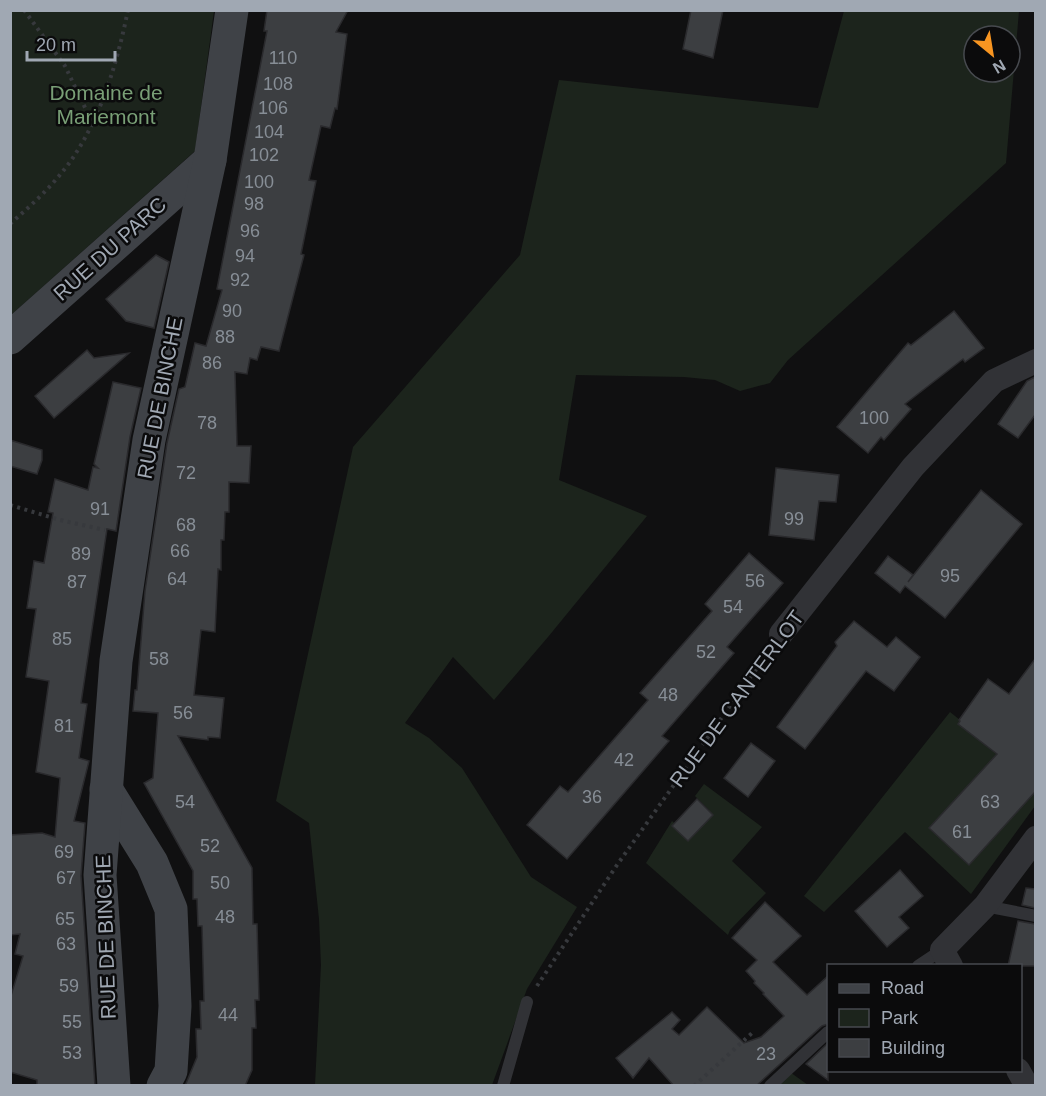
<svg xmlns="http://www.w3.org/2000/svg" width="1046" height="1096" font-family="Helvetica,sans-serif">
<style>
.green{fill:#1c241c;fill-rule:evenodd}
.building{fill:#3c3e41;stroke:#2a2a2d;stroke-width:1.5}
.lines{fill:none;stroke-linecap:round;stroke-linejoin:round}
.path{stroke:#37393d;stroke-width:4;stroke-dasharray:3 4.5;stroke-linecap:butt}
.lane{stroke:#313236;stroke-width:12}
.street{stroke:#313236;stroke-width:24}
.secondary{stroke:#3f4247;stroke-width:33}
.labels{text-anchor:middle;stroke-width:5;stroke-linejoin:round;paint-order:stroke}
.number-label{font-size:18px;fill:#878e96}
.park-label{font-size:21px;fill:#799f76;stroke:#0b0b0c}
.street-label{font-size:21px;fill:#a0a8b3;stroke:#0b0b0c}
</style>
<rect width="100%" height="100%" fill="#101011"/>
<g class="green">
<path d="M11,11H214L195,151L11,315Z"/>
<path d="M844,11H1019L1006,163L788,360L770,383L740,391L715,380L684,377L576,375L559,480L647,516L548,637L494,700L453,657L405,723L429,738L462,768L531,877L577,907L527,989L492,1085H315L321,965L319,919L309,823L276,801L353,447L520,255L559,80L818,108ZM974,36H1010V72H974Z"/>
<path d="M950,712L1035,780V806L971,894L905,832L824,912L804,896Z"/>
<path d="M704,784L762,827L732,861L766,893L730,930L728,935L646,863L672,821L686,834L709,810L695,796Z"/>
<path d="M787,1070L808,1085L770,1086Z"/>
</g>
<g class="building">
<path d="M267,10H348L336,32L347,34L337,109L335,108L330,128L321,126L309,180L316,181L301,254L304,255L279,351L261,347L257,360L250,358L247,374L235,372L237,446H251L249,483L229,482V512H225L224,540H221V570L218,569L215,632L201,630L194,695L224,698L220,738L208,737V740L178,736L252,868L253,924H257L259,1000H255L256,1028H252V1070L245,1086H185L197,1057L196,1029H201L200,1001H204L202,926H198L197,899H193V871L144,783L153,778L158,713L133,711L135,690H137L145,591L167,443L179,389L185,387L195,343L206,346L222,290L217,289L267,31H264Z"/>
<path d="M691,10H723L713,58L683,49Z"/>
<path d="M156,255L169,262L154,328L126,321L106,299Z"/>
<path d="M954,311L984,348L965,362L963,359L905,404L911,409L884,440L881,437L868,453L837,427L908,343L911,345Z"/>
<path d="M87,350L94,358L129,353L54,418L35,396Z"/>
<path d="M1035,377V415L1018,438L998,424L1027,381Z"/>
<path d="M113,382L141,388L130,437L116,531L107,529L81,703L87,704L79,758L89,761L74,821L85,823L81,876L95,1086H37V1080L10,1072V999L23,956L15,954L20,934L10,935V835L42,833L55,837L60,778L36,772L49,681L26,677L36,609L27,608L34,561L44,563L53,513L48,512L55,479L88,490L93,467L98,468L94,464Z"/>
<path d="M10,440L42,450V460L37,474L10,466Z"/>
<path d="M776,468L839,475L836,502L819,501L814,540L769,535Z"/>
<path d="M981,490L1022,524L945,618L905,586L900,593L875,573L888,556L913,575L908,582Z"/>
<path d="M749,553L783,583L727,647L734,653L662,736L669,741L567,859L527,825L560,786L568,792L648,700L640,693L712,611L705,604Z"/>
<path d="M854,621L887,647L896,637L920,657L894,691L866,671L805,749L777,727L837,646L835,642Z"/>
<path d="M1035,659V792L969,865L929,828L997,754L958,724L960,721L959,720L988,679L1009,694Z"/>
<path d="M751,743L775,761L748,797L724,778Z"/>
<path d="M697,799L713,815L688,841L672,826Z"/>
<path d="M900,870L923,896L899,917L909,928L887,947L855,911Z"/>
<path d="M1026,888L1035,889V908L1022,905Z"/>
<path d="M765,902L801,936L773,962L807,995L828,976V1024L822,1026L756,1086H674L649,1058L633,1078L616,1058L672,1012L680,1020L672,1029L679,1035L707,1007L744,1043L761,1037L784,1016L763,994L764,993L754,983L755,981L746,971L757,960L732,938Z"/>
<path d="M1018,921L1035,924V966H1008Z"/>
<path d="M828,1043V1080L806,1064Z"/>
</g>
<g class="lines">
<g class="path">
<path d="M24,10L65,66L92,122"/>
<path d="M10,224C34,203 59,180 76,153C103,111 118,59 128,10"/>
<path d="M10,505L60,520L105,530"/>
<path d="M537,986L617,865L767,654"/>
<path d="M694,1086L752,1033"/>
</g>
<g class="lane">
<path d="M985,906L1036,916"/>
<path d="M918,966L942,950"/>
<path d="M503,1086L527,1002"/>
<path d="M770,1086L828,1032"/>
</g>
<g class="street">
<path d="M781,634L913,467L994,381L1036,361"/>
<path d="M951,966L942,950L985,906L1036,838"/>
<path d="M1018,1070L1027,1086"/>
</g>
<g class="secondary">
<path d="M10,338L210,160"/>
<path d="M106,789L152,863L171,909L175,1006L171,1071L163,1086"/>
<path d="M114,1086L100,875L116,661L149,440L210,160L232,10"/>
</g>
</g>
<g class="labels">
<g class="number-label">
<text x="283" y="64">110</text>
<text x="278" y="90">108</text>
<text x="273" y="114">106</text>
<text x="269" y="138">104</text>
<text x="264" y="161">102</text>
<text x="259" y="188">100</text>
<text x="254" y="210">98</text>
<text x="250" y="237">96</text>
<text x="245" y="262">94</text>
<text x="240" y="286">92</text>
<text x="232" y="317">90</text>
<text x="225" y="343">88</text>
<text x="212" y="369">86</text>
<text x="874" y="424">100</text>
<text x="207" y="429">78</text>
<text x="186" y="479">72</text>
<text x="100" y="515">91</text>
<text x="794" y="525">99</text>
<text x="186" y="531">68</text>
<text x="180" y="557">66</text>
<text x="81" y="560">89</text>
<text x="950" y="582">95</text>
<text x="177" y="585">64</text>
<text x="755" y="587">56</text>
<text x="77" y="588">87</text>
<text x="733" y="613">54</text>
<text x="62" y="645">85</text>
<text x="706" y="658">52</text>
<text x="159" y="665">58</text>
<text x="668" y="701">48</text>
<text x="183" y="719">56</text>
<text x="64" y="732">81</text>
<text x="624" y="766">42</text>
<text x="592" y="803">36</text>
<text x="185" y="808">54</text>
<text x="990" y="808">63</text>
<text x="962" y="838">61</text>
<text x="210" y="852">52</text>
<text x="64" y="858">69</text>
<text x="66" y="884">67</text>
<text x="220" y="889">50</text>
<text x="225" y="923">48</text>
<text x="65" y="925">65</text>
<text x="66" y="950">63</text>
<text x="69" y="992">59</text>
<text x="228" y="1021">44</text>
<text x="72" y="1028">55</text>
<text x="72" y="1059">53</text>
<text x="766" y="1060">23</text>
</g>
<g class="park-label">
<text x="106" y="100">Domaine de<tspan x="106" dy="24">Mariemont</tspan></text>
</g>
<g class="street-label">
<text transform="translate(110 249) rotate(-42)" y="7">RUE DU PARC</text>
<text transform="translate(160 398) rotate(-79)" y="7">RUE DE BINCHE</text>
<text transform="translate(737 699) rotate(-54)" y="7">RUE DE CANTERLOT</text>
<text transform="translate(106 937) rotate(-92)" y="7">RUE DE BINCHE</text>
</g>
</g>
<rect width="1046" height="1096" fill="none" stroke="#a0a8b3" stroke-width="24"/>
<rect x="827" y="964" width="195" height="108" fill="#0b0b0c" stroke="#474a4f" stroke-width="1.5"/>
<rect x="839" y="984" width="30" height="9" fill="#3f4247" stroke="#474a4f" stroke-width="1.5"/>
<text x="881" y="994" font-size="18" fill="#a0a8b3">Road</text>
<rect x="839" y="1009" width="30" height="18" fill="#1c241c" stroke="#474a4f" stroke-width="1.5"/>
<text x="881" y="1024" font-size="18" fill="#a0a8b3">Park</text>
<rect x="839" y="1039" width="30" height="18" fill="#3c3e41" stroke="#474a4f" stroke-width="1.5"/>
<text x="881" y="1054" font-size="18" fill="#a0a8b3">Building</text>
<g transform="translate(992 54) rotate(150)"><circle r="28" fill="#0b0b0c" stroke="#474a4f" stroke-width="1.5"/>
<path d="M0-4.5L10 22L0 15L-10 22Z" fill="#f89521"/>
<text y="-9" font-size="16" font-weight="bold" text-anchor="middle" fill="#a0a8b3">N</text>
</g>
<path d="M27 51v9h88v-9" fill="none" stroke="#a0a8b3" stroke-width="3"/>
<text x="36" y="51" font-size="18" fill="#a0a8b3" stroke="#0b0b0c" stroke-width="4.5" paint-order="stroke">20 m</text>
</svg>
